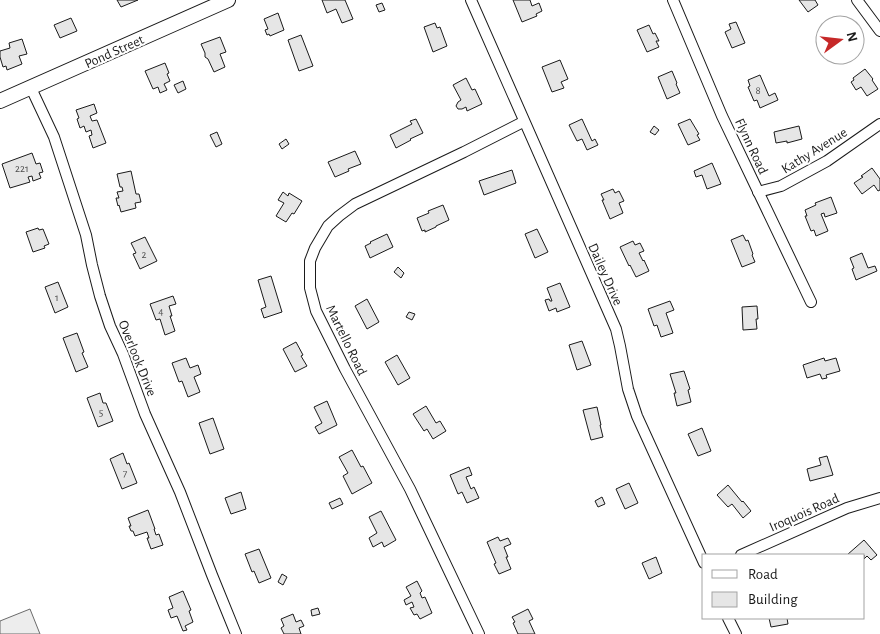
<svg xmlns="http://www.w3.org/2000/svg" width="880" height="634" font-family="'Alegreya Sans',sans-serif">
<style>
.built{fill:#ededed;stroke:#6a6a6a}
.building{fill:#e6e6e6;stroke:#1a1a1a}
.lines{fill:none;stroke-linecap:round;stroke-linejoin:round}
.street-casing{stroke:#1a1a1a;stroke-width:12}
.secondary-casing{stroke:#1a1a1a;stroke-width:16}
.street{stroke:#fff;stroke-width:10}
.secondary{stroke:#fff;stroke-width:14}
.labels{text-anchor:middle;stroke-width:4;stroke-linejoin:round;paint-order:stroke}
.number-label{font-size:11px;fill:#4d4d4d}
.street-label{font-size:14px;fill:#1a1a1a;stroke:#fff}
</style>
<rect width="100%" height="100%" fill="#fff"/>
<path class="built" d="M30,609L40,634H0V621Z"/>
<g class="building">
<path d="M117,0H138L121,7Z"/>
<path d="M322,0H345L353,19L342,23L336,9L327,13Z"/>
<path d="M513,0H530L532,6L539,3L542,11L536,14L537,16L522,22Z"/>
<path d="M799,0H815L818,5L808,12Z"/>
<path d="M382,3L385,10L379,12L376,5Z"/>
<path d="M278,13L284,30L270,36L269,34L267,35L265,30L268,29L264,19Z"/>
<path d="M71,18L77,31L60,38L54,25Z"/>
<path d="M736,22L745,43L732,48L725,32L731,29L729,24Z"/>
<path d="M435,23L437,28L440,27L447,46L433,52L424,27Z"/>
<path d="M649,25L653,34L655,33L659,41H656L659,47L647,52L637,30Z"/>
<path d="M301,35L313,66L299,71L288,40Z"/>
<path d="M220,37L226,52L220,54L225,67L214,72L208,59L205,57V53L201,44Z"/>
<path d="M22,39L27,54L19,56L22,64L7,70L6,66L3,67L0,57V51L10,48L9,43Z"/>
<path d="M837,55H848L838,62L835,57Z"/>
<path d="M560,60L568,79L561,82L564,88L552,92L542,67Z"/>
<path d="M165,63L169,73L167,74L170,81L164,84L167,90L160,93L158,87L153,89L145,71Z"/>
<path d="M865,69L873,79L872,80L878,89L867,96L861,87L856,90L851,82L854,80L853,78Z"/>
<path d="M672,71L677,83L676,84L680,93L667,99L658,77Z"/>
<path d="M760,75L769,96L775,93L778,100L760,108L757,100L754,101L748,87L750,86L748,80Z"/>
<path d="M466,78L472,90L475,89L482,104L467,111L466,107L462,109H458L456,106L458,102L461,100L453,85Z"/>
<path d="M183,81L186,89L178,93L174,85Z"/>
<path d="M94,104L97,113L90,116L92,121L97,120L106,143L93,148L89,136L92,135L91,130L86,132L84,126L80,128L77,119L79,118L76,110Z"/>
<path d="M416,119L423,133L410,139L411,140L396,148L390,135L412,124L410,121Z"/>
<path d="M582,119L592,141L595,139L598,145L587,150L582,139L577,141L569,125Z"/>
<path d="M690,119L699,134L697,135L700,140L688,145L678,124Z"/>
<path d="M654,126L659,130L655,135L650,132Z"/>
<path d="M799,126L802,139L787,143V141L776,143L774,132Z"/>
<path d="M217,132L222,144L216,147L210,135Z"/>
<path d="M286,139L289,144L282,149L279,144Z"/>
<path d="M355,151L361,164L348,169L349,171L335,177L328,162Z"/>
<path d="M32,153L36,164L40,163L43,172L39,173L41,178L33,181L32,176L28,177L30,182L10,188L2,164Z"/>
<path d="M712,163L721,184L707,189L702,175L696,177L694,171Z"/>
<path d="M872,168L880,179V190L878,191L874,185L862,194L854,183L863,177L861,176Z"/>
<path d="M512,170L516,183L484,195L479,181Z"/>
<path d="M131,171L136,194H139L141,202L135,203L136,208L121,212L119,205L118,206L116,198H119L117,192L123,191L122,187H120L117,174Z"/>
<path d="M613,189L615,193L619,191L624,201L619,203L623,213L610,219L602,200H604L601,194Z"/>
<path d="M283,192L288,196L289,193L302,201L294,214L292,213L286,222L276,216L284,203L278,200Z"/>
<path d="M831,197L837,213L825,217L824,213L821,214L828,231L816,236L814,230L811,231L805,216H807L805,210L816,205L815,203Z"/>
<path d="M443,205L449,220L436,226V227L425,232V230L422,231L417,218L429,213L428,211Z"/>
<path d="M38,228L39,230L43,229L49,244L44,246L45,248L33,252L26,232Z"/>
<path d="M537,229L548,252L535,258L525,234Z"/>
<path d="M387,234L393,247L370,258L365,246L371,243L370,242Z"/>
<path d="M743,235L746,241L748,240L753,254L752,255L755,262L742,267L731,240Z"/>
<path d="M145,237L157,261L140,269L133,254L136,253L131,243Z"/>
<path d="M633,241L635,245L640,243L644,251L639,253L643,261L644,260L649,271L636,277L630,265L629,266L620,247Z"/>
<path d="M862,253L868,268L875,266L877,271L856,280L852,269L854,268L850,258Z"/>
<path d="M398,267L404,273L401,278L394,272Z"/>
<path d="M271,276L282,312L264,318L261,309L266,307L258,280Z"/>
<path d="M58,282L68,307L55,313L45,287Z"/>
<path d="M560,283L570,307L557,312L556,308L549,311L545,300L549,299L550,301H552L547,288Z"/>
<path d="M173,296L176,304L169,306L172,316H170L175,331L165,335L160,319L156,320L150,304Z"/>
<path d="M367,299L379,322L367,329L355,306Z"/>
<path d="M670,301L674,310L666,313L673,333L661,337L657,325L654,326L648,309Z"/>
<path d="M757,306L758,319H756L757,329L743,330L742,307Z"/>
<path d="M409,312L415,314L412,320L406,317Z"/>
<path d="M77,333L84,352L82,353L88,367L76,372L63,338Z"/>
<path d="M582,341L591,365L577,370L569,345Z"/>
<path d="M296,342L303,355L301,356L307,366L295,372L283,349Z"/>
<path d="M397,355L410,378L398,385L385,362Z"/>
<path d="M186,358L190,368L198,365L201,374L194,377L200,392L188,397L182,381L179,382L172,363Z"/>
<path d="M824,358L825,361L836,358L840,371L826,375L827,378L822,379L820,374L807,378L803,365Z"/>
<path d="M684,371L690,389L688,390L691,402L677,406L674,393H676L670,374Z"/>
<path d="M100,393L103,403H106L113,421L98,427L87,398Z"/>
<path d="M327,401L337,425L319,434L315,427L322,423L314,407Z"/>
<path d="M426,406L436,423L440,421L446,431L433,439L427,429L424,431L413,414Z"/>
<path d="M597,407L601,425H600L603,437L591,440L583,410Z"/>
<path d="M213,418L224,449L210,454L199,423Z"/>
<path d="M702,428L711,451L698,456L688,434Z"/>
<path d="M352,450L361,467L363,466L372,483L352,494L343,476L348,473L339,457Z"/>
<path d="M123,453L127,464L129,463L137,483L122,489L110,459Z"/>
<path d="M827,456L833,475L810,481L807,469L821,465L819,458Z"/>
<path d="M469,467L472,475L466,477L471,489L474,487L479,498L467,503L462,492L458,494L450,475Z"/>
<path d="M629,483L638,503L625,509L616,489Z"/>
<path d="M728,485L742,502L743,501L751,511L743,518L732,504L728,507L717,495Z"/>
<path d="M241,492L246,509L231,514L225,498Z"/>
<path d="M602,497L605,504L598,507L595,501Z"/>
<path d="M340,498L343,504L332,509L329,503Z"/>
<path d="M148,510L155,529H154L156,535L159,534L163,545L151,549L147,538H149L147,532L135,536L133,531H131L129,526H131L128,518Z"/>
<path d="M381,511L396,540L384,547L382,542L373,547L369,538L377,533L369,517Z"/>
<path d="M498,537L500,541L508,538L511,544L504,547L508,557H506L511,569L499,574L494,564L496,563L487,542Z"/>
<path d="M864,540L877,555L871,560L867,556L864,559V555H847Z"/>
<path d="M259,549L271,578L259,583L254,571L252,572L245,554Z"/>
<path d="M656,557L662,573L649,579L642,563Z"/>
<path d="M282,574L287,577L283,585L278,582Z"/>
<path d="M417,581L422,591L420,593L422,598L425,597L432,613L420,619L417,614L414,615L410,608L414,607L412,602L406,605L404,600L411,596L406,587Z"/>
<path d="M183,591L191,610L189,611L193,622L185,626L187,630L183,631L177,616L171,618L168,610L173,608L169,597Z"/>
<path d="M318,608L320,614L312,616L311,610Z"/>
<path d="M528,609L533,619L529,621L535,634H518L513,623L515,622L512,617Z"/>
<path d="M293,614L296,622L301,620L304,626L299,628L301,634H284L281,628L284,626L281,619Z"/>
<path d="M769,618H787L788,624L771,627Z"/>
</g>
<g class="lines">
<defs>
<g id="street">
<path d="M471,0L616,329L620,346L628,389L637,416L704,563"/>
<path d="M673,0L722,116L811,302"/>
<path d="M857,0L880,31"/>
<path d="M31,88L54,137L86,235L92,265L100,296L110,326L123,354L145,414L180,492L212,575L236,634"/>
<path d="M758,192L781,186L827,161L880,124"/>
<path d="M741,555L847,508L880,498"/>
<path d="M728,618L736,634"/>
<path d="M479,634L410,489L345,369L316,311L310,288V261L315,248L328,226L339,216L355,204L464,152L523,122"/>
</g>
<path id="secondary" d="M0,101L228,0"/>
</defs>
<use href="#street" class="street-casing"/>
<use href="#secondary" class="secondary-casing"/>
<use href="#street" class="street"/>
<use href="#secondary" class="secondary"/>
</g>
<g class="labels">
<g class="number-label">
<text x="758" y="94">8</text>
<text x="22" y="172">221</text>
<text x="144" y="258">2</text>
<text x="57" y="301">1</text>
<text x="161" y="315">4</text>
<text x="101" y="416">5</text>
<text x="125" y="477">7</text>
</g>
<g class="street-label">
<text transform="translate(114 51) rotate(-24)" y="5">Pond Street</text>
<text transform="translate(752 146) rotate(65)" y="5">Flynn Road</text>
<text transform="translate(814 150) rotate(-32)" y="5">Kathy Avenue</text>
<text transform="translate(606 274) rotate(66)" y="5">Dailey Drive</text>
<text transform="translate(347 340) rotate(64)" y="5">Martello Road</text>
<text transform="translate(138 358) rotate(68)" y="5">Overlook Drive</text>
<text transform="translate(804 512) rotate(-24)" y="5">Iroquois Road</text>
</g>
</g>
<rect x="702" y="554" width="162" height="65" fill="#ffffff" stroke="#a3a3a3"/>
<rect x="712" y="570" width="25" height="8" fill="#ffffff" stroke="#a3a3a3"/>
<text x="748" y="579" font-size="15" fill="#1a1a1a">Road</text>
<rect x="712" y="592" width="25" height="15" fill="#e6e6e6" stroke="#a3a3a3"/>
<text x="748" y="604" font-size="15" fill="#1a1a1a">Building</text>
<g transform="translate(840 40) rotate(75)"><circle r="24" fill="#ffffff" stroke="#a3a3a3"/>
<path d="M0-4L9 19L0 12L-9 19Z" fill="#c62828"/>
<text y="-8" font-size="14" font-weight="bold" text-anchor="middle" fill="#1a1a1a">N</text>
</g>
</svg>
